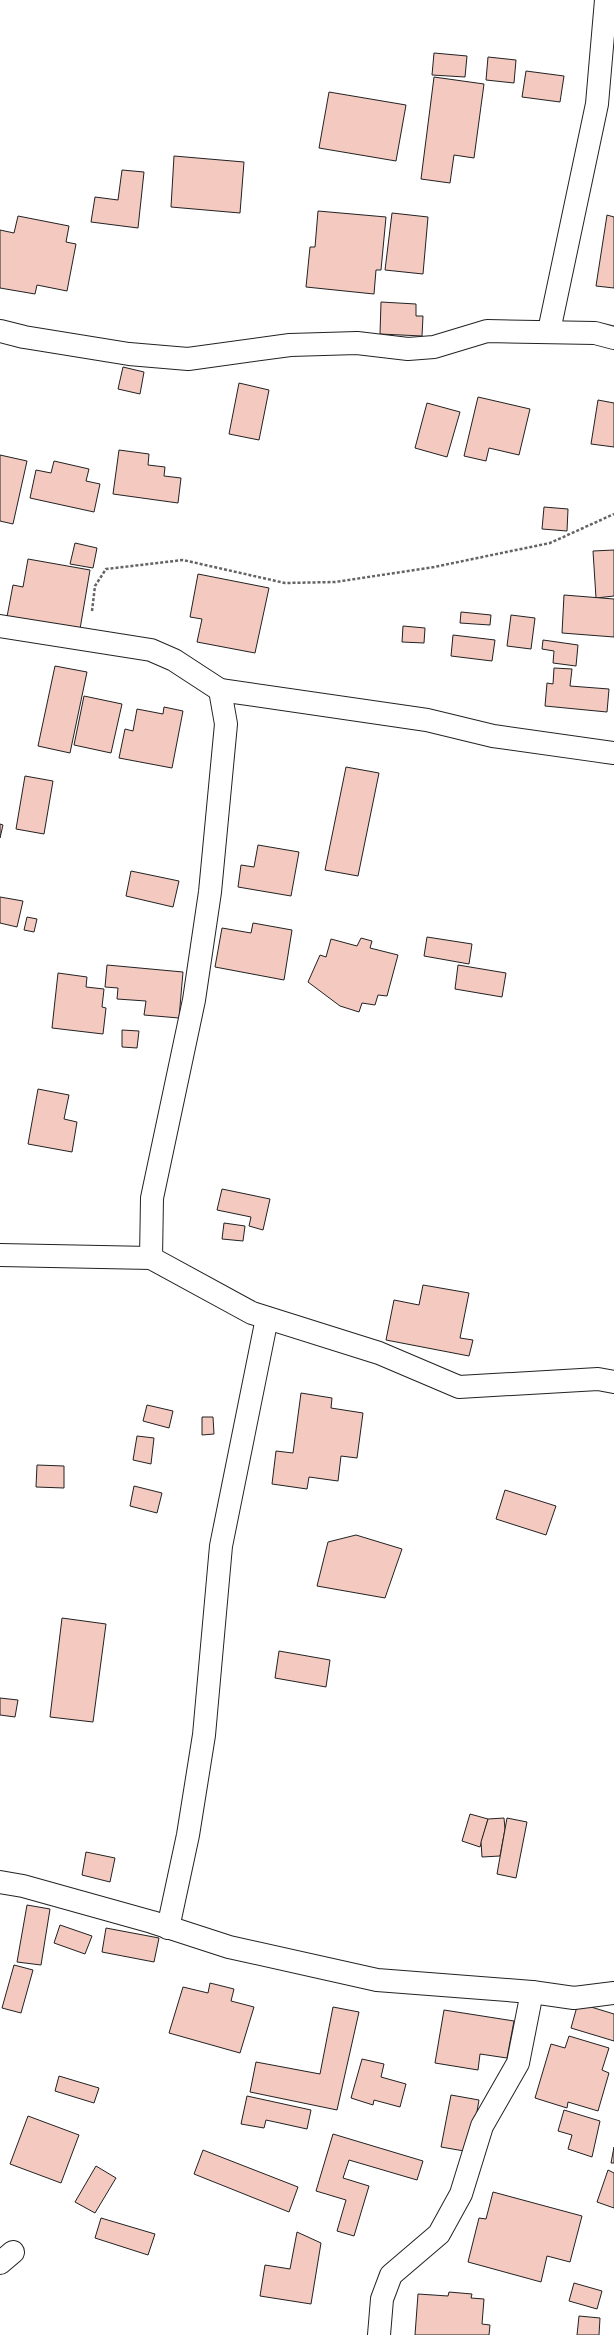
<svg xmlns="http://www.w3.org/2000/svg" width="614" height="2335" font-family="'Varela Round',sans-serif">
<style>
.building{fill:#f3c9c0;stroke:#222}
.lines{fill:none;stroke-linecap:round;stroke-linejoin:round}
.street-casing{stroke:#222;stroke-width:24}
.path{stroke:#646464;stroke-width:2.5;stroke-dasharray:3 2;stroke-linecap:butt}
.street{stroke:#fff;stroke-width:22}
</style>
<rect width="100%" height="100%" fill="#fff"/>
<g class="building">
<path d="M434,53L467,56L465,77L432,75Z"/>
<path d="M488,57L516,60L514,83L486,80Z"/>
<path d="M526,71L564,76L560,102L522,97Z"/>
<path d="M434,77L484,84L474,158L454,155L450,183L421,179Z"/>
<path d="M329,92L406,105L396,161L319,148Z"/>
<path d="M174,156L244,162L240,213L171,207Z"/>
<path d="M122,170L144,172L138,228L91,222L95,197L118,200Z"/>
<path d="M318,211L386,217L381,270H376L374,294L306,287L310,247H315Z"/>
<path d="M392,213L428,217L423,274L385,270Z"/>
<path d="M607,215L614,217V288L596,286Z"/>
<path d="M18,216L69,226L66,242L76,244L67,291L37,285L35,294L0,288V230L14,233Z"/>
<path d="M381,302L416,304V316H423L422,336L380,334Z"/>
<path d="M123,367L144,372L140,394L118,389Z"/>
<path d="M239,383L269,390L259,440L229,434Z"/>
<path d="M478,397L530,409L519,455L489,448L486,461L464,456Z"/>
<path d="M598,400L614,403V447L591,444Z"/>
<path d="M427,403L460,412L447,457L415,448Z"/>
<path d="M119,450L149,454L148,465L165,467L164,476L181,478L178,503L113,494Z"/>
<path d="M0,455L27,461L13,524L0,521Z"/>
<path d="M54,461L89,469L86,481L100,484L94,512L30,498L36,470L51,473Z"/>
<path d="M544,507L568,509L567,531L542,529Z"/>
<path d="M75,543L97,548L93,568L70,564Z"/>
<path d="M614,550V596L596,598L593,551Z"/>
<path d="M28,559L90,570L79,635L6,622L13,585L23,587Z"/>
<path d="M198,574L269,588L255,653L197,642L202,619L190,617Z"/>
<path d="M564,595L614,599V637L562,633Z"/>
<path d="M461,612L491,615L490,625L460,623Z"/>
<path d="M511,615L535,618L531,649L507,646Z"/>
<path d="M403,626L425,628L424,643L402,642Z"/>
<path d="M453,635L495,640L492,661L451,656Z"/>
<path d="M543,640L578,645L576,666L553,663L554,651L542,649Z"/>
<path d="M55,666L87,672L70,753L38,746Z"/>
<path d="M554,668L572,669L570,686L609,689L607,712L545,706L547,683L553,684Z"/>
<path d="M84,696L122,704L111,753L74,745Z"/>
<path d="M164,707L183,711L172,768L119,758L125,729L133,731L137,709L163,714Z"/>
<path d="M346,767L379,773L358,876L325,870Z"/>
<path d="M25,776L53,781L44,834L16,829Z"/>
<path d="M0,824L3,825L0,838Z"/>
<path d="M258,845L299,852L291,896L238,887L241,865L254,867Z"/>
<path d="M131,871L179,881L173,907L126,896Z"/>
<path d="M0,897L23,901L17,927L0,923Z"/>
<path d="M27,917L37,919L34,932L24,930Z"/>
<path d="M253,923L292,930L284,980L215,967L222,928L251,933Z"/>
<path d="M427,937L472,944L469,964L424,956Z"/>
<path d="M361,938L372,941L370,948L398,955L387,996L378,995L375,1005L362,1003L359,1012L340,1006L308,982L320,955L326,957L331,939L357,946Z"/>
<path d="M107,965L183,972L179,1018L144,1015L146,1001L117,999L118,988L105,987Z"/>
<path d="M458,965L506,973L502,997L455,989Z"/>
<path d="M58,973L87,977L86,987L104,989L102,1007L106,1008L103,1034L52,1028Z"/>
<path d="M122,1030L139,1031L137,1048L122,1047Z"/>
<path d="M38,1089L69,1095L64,1119L77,1122L72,1152L28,1144Z"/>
<path d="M222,1189L270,1199L263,1230L249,1226L251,1217L217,1210Z"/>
<path d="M224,1223L245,1226L243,1241L222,1239Z"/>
<path d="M423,1285L469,1293L460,1338L473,1340L469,1356L386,1340L394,1300L419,1305Z"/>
<path d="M301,1393L332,1398L331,1408L363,1413L357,1458L341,1456L338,1481L309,1477L307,1489L272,1484L276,1451L293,1453Z"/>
<path d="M147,1405L173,1411L169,1428L143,1421Z"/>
<path d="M202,1417H213L214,1434L202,1435Z"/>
<path d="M137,1436L154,1438L151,1464L133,1460Z"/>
<path d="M37,1465L64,1466V1488L36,1487Z"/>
<path d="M134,1486L162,1493L157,1513L130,1506Z"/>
<path d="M505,1490L556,1506L546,1535L496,1519Z"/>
<path d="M356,1535L402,1549L385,1598L317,1586L328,1542Z"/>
<path d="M62,1618L106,1624L93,1722L50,1717Z"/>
<path d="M279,1651L330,1660L326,1687L275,1678Z"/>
<path d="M0,1698L18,1700L15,1717L0,1715Z"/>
<path d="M470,1814L488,1819L480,1847L462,1841Z"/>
<path d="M504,1818L505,1829L500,1856L482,1857L481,1842L488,1819Z"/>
<path d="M507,1818L527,1822L516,1878L497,1874Z"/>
<path d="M86,1852L115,1858L110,1882L82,1875Z"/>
<path d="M27,1905L50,1909L41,1965L17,1962Z"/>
<path d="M60,1925L92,1936L85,1954L54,1943Z"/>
<path d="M106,1928L159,1938L154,1962L102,1952Z"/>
<path d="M14,1965L33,1970L21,2013L2,2008Z"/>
<path d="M210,1983L234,1989L231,2001L254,2007L240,2053L169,2033L183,1987L208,1993Z"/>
<path d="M578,2003L614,2014V2041L571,2028Z"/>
<path d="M333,2007L359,2012L337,2110L250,2092L256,2062L320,2074Z"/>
<path d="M444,2010L514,2021L507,2058L480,2054L478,2070L435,2063Z"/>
<path d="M569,2036L609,2048L602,2070L609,2073L598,2111L568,2102L567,2108L535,2098L551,2044L565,2048Z"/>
<path d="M362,2059L384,2064L381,2077L406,2084L400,2107L374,2100L373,2105L351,2098Z"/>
<path d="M59,2076L99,2088L94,2103L55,2091Z"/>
<path d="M451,2095L479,2100L470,2152L441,2147Z"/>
<path d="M247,2096L311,2110L307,2129L266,2120L264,2128L241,2124Z"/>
<path d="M564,2110L600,2121L592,2157L568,2149L572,2135L558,2131Z"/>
<path d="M28,2116L79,2135L61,2183L10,2164Z"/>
<path d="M333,2134L423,2161L417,2180L349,2160L343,2178L369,2186L354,2236L337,2231L346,2200L316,2191Z"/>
<path d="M614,2147V2163H611Z"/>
<path d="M203,2150L298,2187L289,2212L194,2174Z"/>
<path d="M96,2166L116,2178L95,2213L75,2202Z"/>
<path d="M608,2170L614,2173V2208L597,2202Z"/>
<path d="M493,2192L582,2216L570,2262L547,2256L541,2282L468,2262L479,2218L486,2219Z"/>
<path d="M101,2218L155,2234L148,2255L95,2238Z"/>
<path d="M297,2232L321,2243L311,2304L260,2296L265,2265L290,2269Z"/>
<path d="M574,2283L602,2291L597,2309L569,2301Z"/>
<path d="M449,2292L472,2294L471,2298L484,2299L482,2324L490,2325L489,2335H415L418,2294L448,2296Z"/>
<path d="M579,2316L600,2318L599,2335H577Z"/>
</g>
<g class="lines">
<defs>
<g id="street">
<path d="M0,331L24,337L129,354L188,359L290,345L357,343L408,349L434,347L487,331L595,333L614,338"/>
<path d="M549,331L597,104L606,0"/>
<path d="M0,626L151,650L174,660L220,690L226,724L210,892L194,1000L152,1198L151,1258L252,1313L379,1353L459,1387L598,1379L614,1382"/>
<path d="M220,690L427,720L493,736L614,753"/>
<path d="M0,1255L151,1258"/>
<path d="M0,1882L23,1886L152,1922L229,1947L377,1980L532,1992L574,1998L614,1993"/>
<path d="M168,1928L188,1835L204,1735L221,1546L267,1318"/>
<path d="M0,2263L13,2252"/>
<path d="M379,2335L382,2299L391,2275L439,2234L461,2194L482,2126L518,2063L532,1992"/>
</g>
</defs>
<use href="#street" class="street-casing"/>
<path class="path" d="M92,611L95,586L106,569L183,560L285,583L335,582L434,567L550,543L614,514"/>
<use href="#street" class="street"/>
</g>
</svg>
